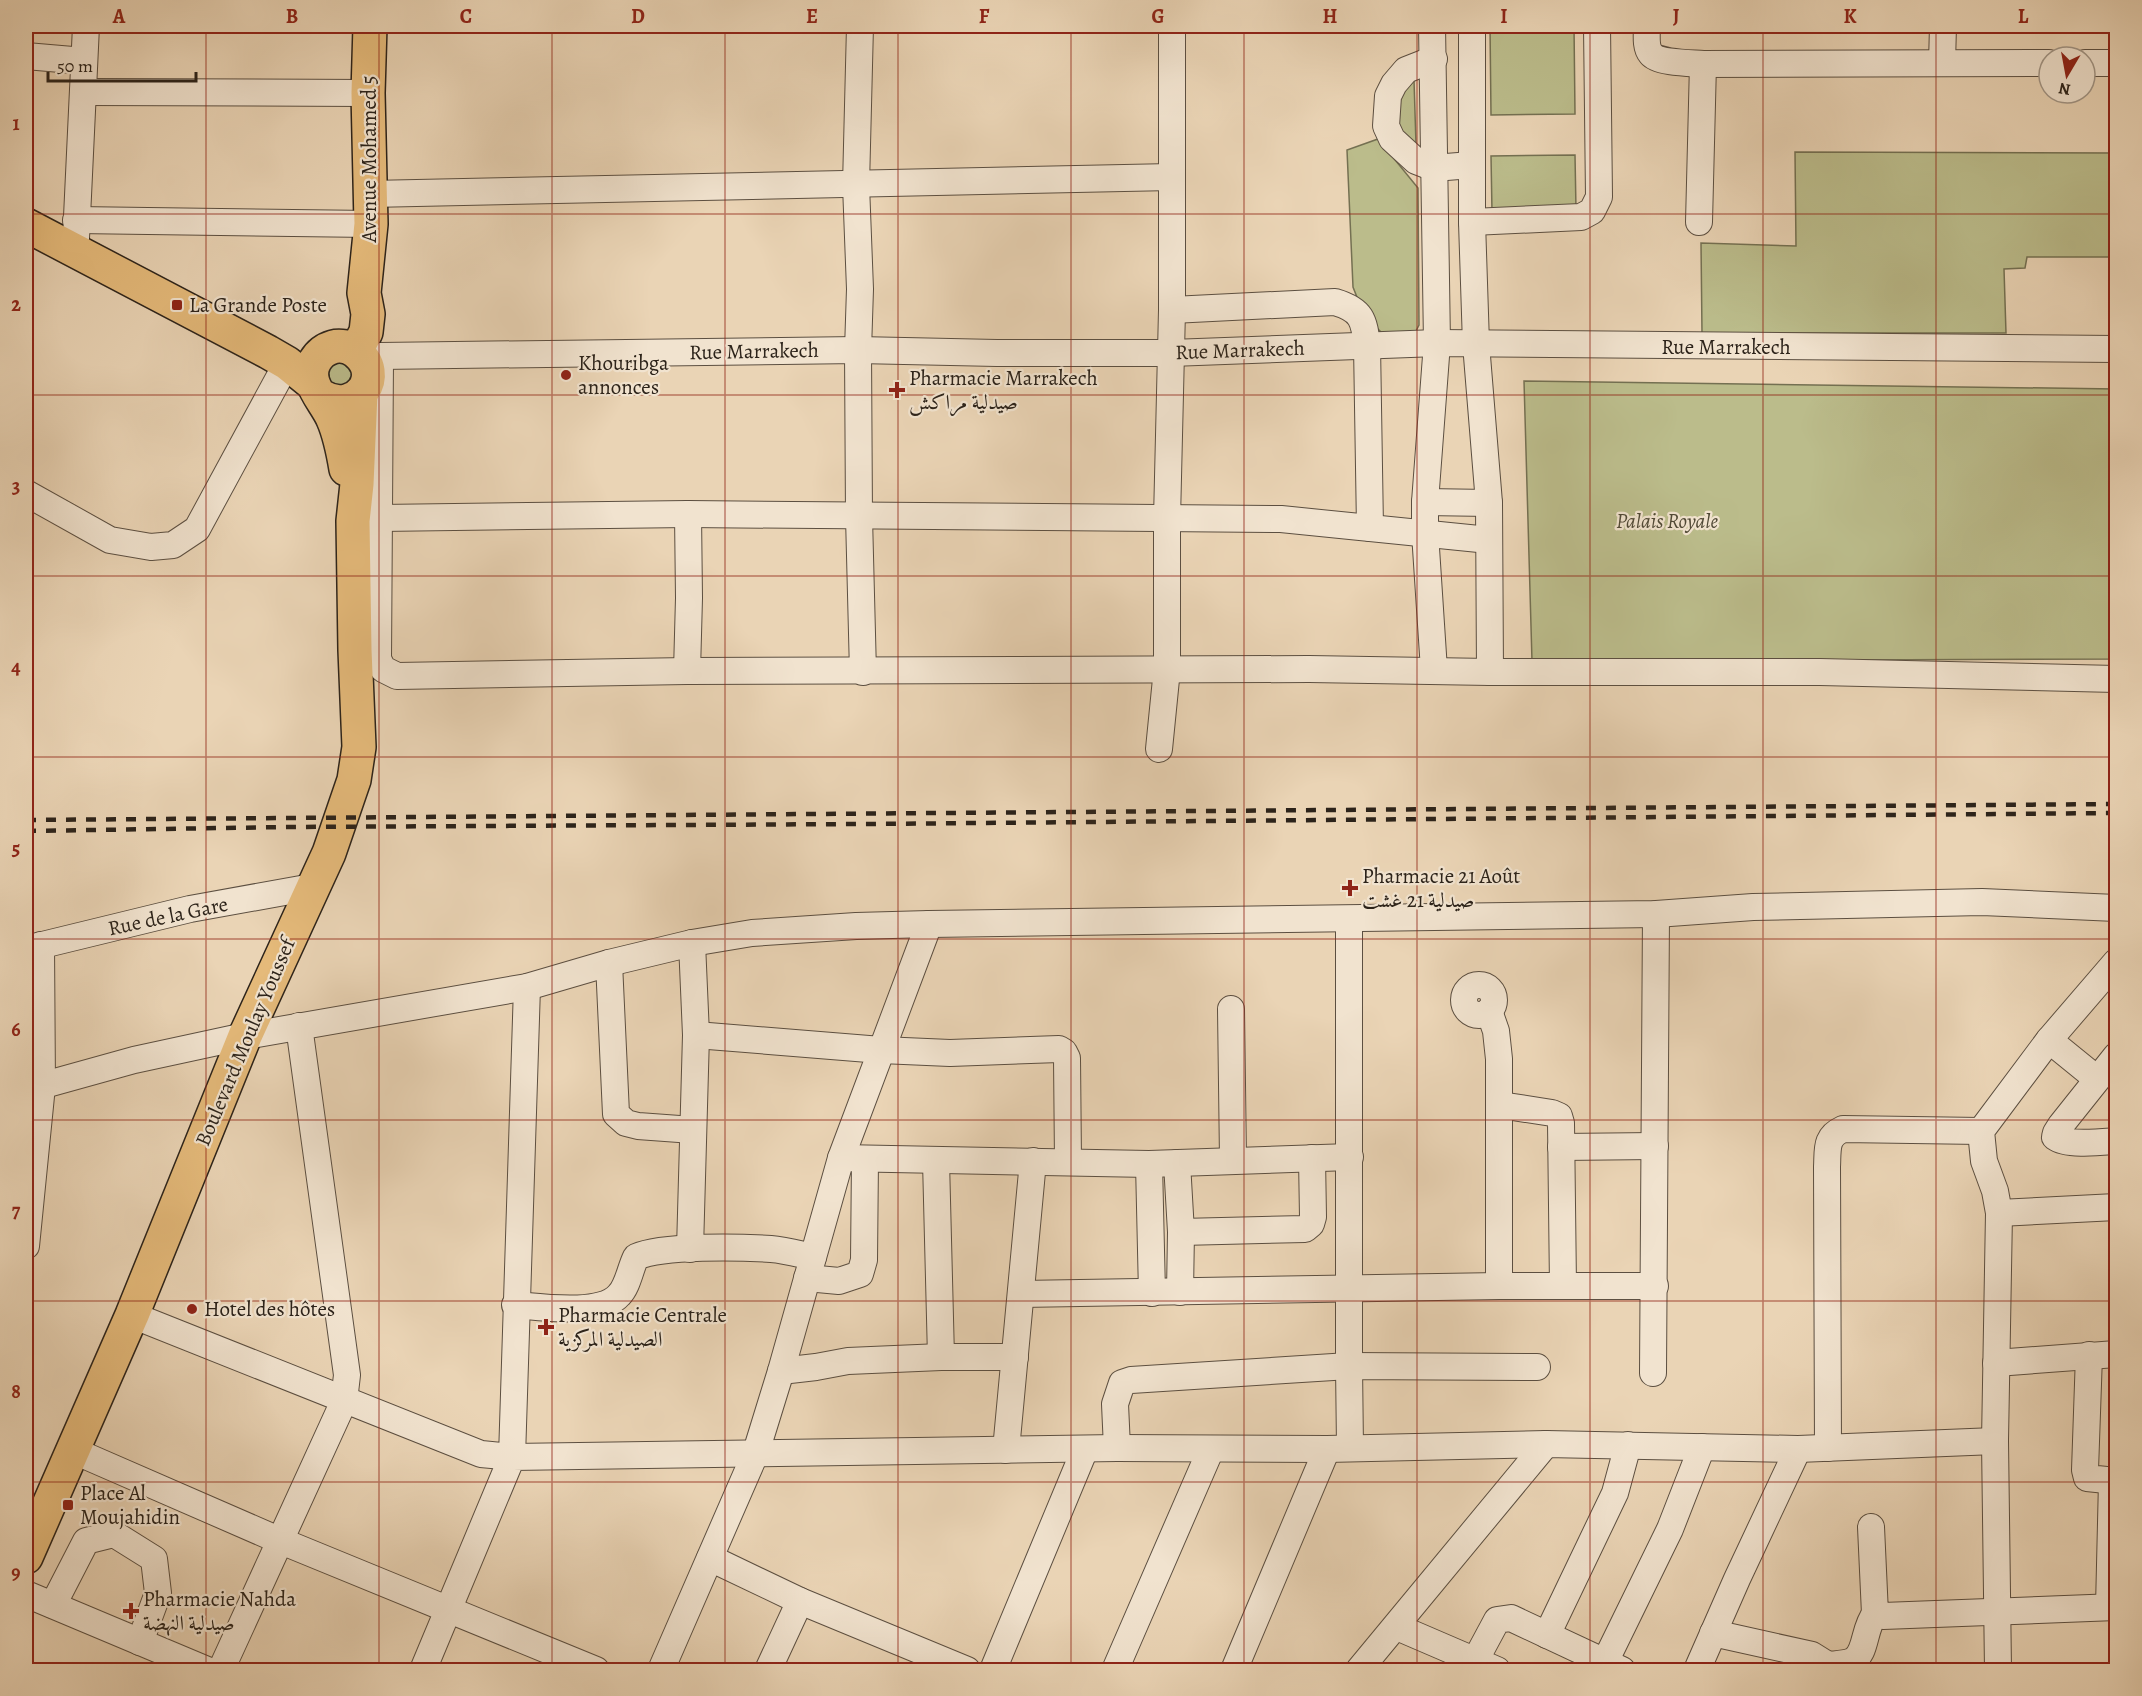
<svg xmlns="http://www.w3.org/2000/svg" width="2142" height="1696" font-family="Alegreya,Amiri,serif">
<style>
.green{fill:#bbbc8b;stroke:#747052;stroke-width:1.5}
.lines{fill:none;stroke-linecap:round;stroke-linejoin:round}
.minor-casing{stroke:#5c4f41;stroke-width:28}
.major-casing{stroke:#2c231a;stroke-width:36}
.minor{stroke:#f1e3cf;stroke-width:26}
.major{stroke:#e5ba7a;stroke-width:33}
.rail{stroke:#2c231a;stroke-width:4.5;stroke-dasharray:10 10;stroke-linecap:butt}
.grid{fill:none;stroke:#8f2418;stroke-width:1.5;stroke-opacity:0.55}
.poi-dot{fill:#8f2418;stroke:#f1e3cf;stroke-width:2}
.labels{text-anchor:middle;stroke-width:4.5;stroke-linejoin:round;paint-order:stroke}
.street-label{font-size:21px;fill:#2c231a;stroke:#f1e3cf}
.poi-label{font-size:21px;fill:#2c231a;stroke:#f1e3cf;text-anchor:start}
.park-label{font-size:21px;font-style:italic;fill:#504936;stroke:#f1e3cf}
.neatline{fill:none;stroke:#8f2418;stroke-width:2}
.grid-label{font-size:20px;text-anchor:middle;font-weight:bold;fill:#8f2418}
</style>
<rect width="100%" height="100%" fill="#ead4b5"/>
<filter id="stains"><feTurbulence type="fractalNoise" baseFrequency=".00333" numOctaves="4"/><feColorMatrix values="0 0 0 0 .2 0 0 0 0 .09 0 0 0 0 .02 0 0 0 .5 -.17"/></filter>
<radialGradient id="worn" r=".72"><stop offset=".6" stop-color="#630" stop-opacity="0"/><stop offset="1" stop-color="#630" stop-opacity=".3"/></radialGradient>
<g class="green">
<path d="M1490,26H1574L1575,114L1491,115Z"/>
<path d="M1414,80L1416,145C1392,134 1394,119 1396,96Z"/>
<path d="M1378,139L1418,188L1419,325L1413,337L1382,333L1364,315L1353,287L1347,150Z"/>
<path d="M1795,152L2116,153V257H2027L2025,268L2004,269L2006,333H1702L1701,243L1796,246Z"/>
<path d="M1575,155L1576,210L1492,212L1491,156Z"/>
<path d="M337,360L353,368L351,386L328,385L327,367Z"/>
<path d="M1524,381L2116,389V659L1532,661Z"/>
</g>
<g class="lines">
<defs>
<g id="minor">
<path d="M860,26L856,185L860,289L858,350L859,517L863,672"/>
<path d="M1432,26L1437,343L1425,502V533L1434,670"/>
<path d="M1472,26V222L1476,344L1489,503L1490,672"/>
<path d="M1647,26C1647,34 1645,47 1651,54C1658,63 1691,63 1703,64L2049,63"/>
<path d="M26,56L84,61"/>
<path d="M1434,59L1406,70L1394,84L1388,96L1386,126L1392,139L1416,161L1434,168L1471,165"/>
<path d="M1942,63L1943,26"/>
<path d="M2085,63H2116"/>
<path d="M83,92L368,93"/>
<path d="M370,194L1172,177"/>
<path d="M76,220L371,224"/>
<path d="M1472,222L1581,217L1592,211L1599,197L1597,26"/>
<path d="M1699,222L1703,64"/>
<path d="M76,238L86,26"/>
<path d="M1172,310L1335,302C1362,310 1364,320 1367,345L1370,528"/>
<path d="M364,360L380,356L858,350L997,353H1171L1437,343L2116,349"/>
<path d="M380,360L378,659L383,669L397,676L687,671L1309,669L1490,672H1820L2116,679"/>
<path d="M26,493L110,540L151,547L173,545L197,529L287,363"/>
<path d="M1425,502L1489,503"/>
<path d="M362,520L380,518L688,514L1281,519L1489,540"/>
<path d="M687,671L689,598L688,514"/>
<path d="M1159,749L1167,669V519L1172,310V26"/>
<path d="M1349,919V1366L1350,1447"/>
<path d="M26,949L190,909L312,887"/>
<path d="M609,963L616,1114L626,1123L638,1126L693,1130"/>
<circle cx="1479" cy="1000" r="15"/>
<path d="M1231,1009L1233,1159"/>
<path d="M1489,1011L1496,1031L1499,1059V1286"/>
<path d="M696,1035L881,1050L950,1053L1059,1049L1064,1052L1067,1058L1068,1162"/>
<path d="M2049,1040L2097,1079"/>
<path d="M2116,1056L2061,1125L2056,1133L2055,1137C2067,1146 2102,1142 2116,1141"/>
<path d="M26,1090L134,1060L245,1036L527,987L609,963L692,943L752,933L856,926L929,924L1656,914L1753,907L1982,902L2116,908"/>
<path d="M1500,1105L1552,1113L1559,1116L1561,1123L1563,1286"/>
<path d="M1561,1147L1655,1146"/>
<path d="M841,1158L1149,1164L1350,1157"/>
<path d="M936,1161L941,1357"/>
<path d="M1177,1163L1181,1232L1180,1292"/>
<path d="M1149,1164L1152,1293"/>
<path d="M1999,1213L2116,1207"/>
<path d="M1181,1232L1305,1229L1311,1224L1313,1217L1312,1158"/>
<path d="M26,1246L42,1086L41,945"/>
<path d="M690,1249L696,1035L692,943"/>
<path d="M807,1278L839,1281L860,1274L864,1260L865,1159"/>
<path d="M1021,1294L1499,1286H1655"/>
<path d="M515,1305C541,1307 601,1316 619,1295C628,1286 630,1269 636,1257C663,1245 740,1247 771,1249C785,1250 799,1254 813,1257"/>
<path d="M132,1315L481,1454L512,1457L527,987"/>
<path d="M2089,1355L2085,1470L2087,1478L2116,1481"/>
<path d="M1996,1363L2116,1354"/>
<path d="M781,1371L816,1367L848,1361L941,1357H1015"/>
<path d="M1653,1373L1656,914"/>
<path d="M1117,1448L1115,1404L1122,1383L1131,1380L1349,1366L1537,1367"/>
<path d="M1828,1448L1827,1167C1828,1149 1825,1137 1843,1129L1981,1131"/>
<path d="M72,1450L281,1541L596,1670"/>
<path d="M1006,1450L1033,1161"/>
<path d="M1871,1527L1875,1614L1883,1616L2116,1607"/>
<path d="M710,1558L800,1601L967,1670"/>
<path d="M26,1594L207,1670"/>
<path d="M53,1605L86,1541L114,1534L154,1559L158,1593L140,1642"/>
<path d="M2109,1607L2112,1481"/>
<path d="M1397,1627L1497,1670"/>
<path d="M1713,1633L1812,1655L1828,1665L1830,1670"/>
<path d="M1547,1635L1615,1493L1628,1445"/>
<path d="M1475,1661L1497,1620L1511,1618L1622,1670"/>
<path d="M1605,1662L1670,1529L1702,1447"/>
<path d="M1828,1665C1836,1664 1845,1664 1852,1661C1867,1654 1863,1629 1875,1614"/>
<path d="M221,1670L344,1401L347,1375L299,1026"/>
<path d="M423,1670L512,1457L1117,1448L1327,1449L1546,1444L1798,1449L1995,1441"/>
<path d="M661,1670L756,1452L781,1371L841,1158L929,924"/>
<path d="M768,1670L800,1601"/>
<path d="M993,1670L1085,1449"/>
<path d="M1115,1670L1211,1449"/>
<path d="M1234,1670L1327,1449"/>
<path d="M1359,1670L1546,1444"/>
<path d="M1697,1670L1737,1579L1798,1449"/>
<path d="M1998,1670L1995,1441L1999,1213L1995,1191L1984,1161L1981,1131L2049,1040L2116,962"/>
</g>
<g id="major">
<path d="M26,225L268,352L287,363L313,384"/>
<path d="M356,351L366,332L368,314L364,293L371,224L368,93L370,26"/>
<path d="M321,396C356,417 387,375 355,351C349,347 340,345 333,347C326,349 319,354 315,361C303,382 325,400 333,419C340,435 343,451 346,469"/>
<path d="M26,1557L132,1315L245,1036L329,853L354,780L359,747L355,650L353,521L357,484L361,393"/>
</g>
</defs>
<use href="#minor" class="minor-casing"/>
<use href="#major" class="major-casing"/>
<use href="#minor" class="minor"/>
<use href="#major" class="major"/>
<g class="rail">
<path d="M26,820L2116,804"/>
<path d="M26,831L290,827L866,824L2116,813"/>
</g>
</g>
<path class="grid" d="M206,26V1670M379,26V1670M552,26V1670M725,26V1670M898,26V1670M1071,26V1670M1244,26V1670M1417,26V1670M1590,26V1670M1763,26V1670M1936,26V1670M26,214H2116M26,395H2116M26,576H2116M26,757H2116M26,939H2116M26,1120H2116M26,1301H2116M26,1482H2116"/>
<g class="poi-dot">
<rect x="171" y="299" width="12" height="12" rx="3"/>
<circle cx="566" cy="375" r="6"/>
<path d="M894 381h6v6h6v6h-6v6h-6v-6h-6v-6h6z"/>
<path d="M1347 879h6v6h6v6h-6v6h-6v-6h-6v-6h6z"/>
<circle cx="192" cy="1309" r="6"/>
<path d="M543 1318h6v6h6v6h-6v6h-6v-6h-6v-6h6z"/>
<rect x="62" y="1499" width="12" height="12" rx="3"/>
<path d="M128 1602h6v6h6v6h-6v6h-6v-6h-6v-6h6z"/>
</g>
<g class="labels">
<g class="street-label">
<text transform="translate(369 159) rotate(-90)" y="7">Avenue Mohamed 5</text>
<text x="1726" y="354">Rue Marrakech</text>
<text transform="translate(1240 350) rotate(-2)" y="7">Rue Marrakech</text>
<text transform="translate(754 351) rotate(-1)" y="7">Rue Marrakech</text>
<text transform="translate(168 916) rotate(-12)" y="7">Rue de la Gare</text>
<text transform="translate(245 1042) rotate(-67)" y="7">Boulevard Moulay Youssef</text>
</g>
<g class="poi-label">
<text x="189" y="312">La Grande Poste</text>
<text x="578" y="370">Khouribga<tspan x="578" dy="24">annonces</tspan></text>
<text x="909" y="385">Pharmacie Marrakech<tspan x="909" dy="24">صيدلية مراكش</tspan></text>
<text x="1362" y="883">Pharmacie 21 Août<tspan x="1362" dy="24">صيدلية 21 غشت</tspan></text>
<text x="204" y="1316">Hotel des hôtes</text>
<text x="558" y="1322">Pharmacie Centrale<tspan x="558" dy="24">الصيدلية المركزية</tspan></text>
<text x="80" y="1500">Place Al<tspan x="80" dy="24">Moujahidin</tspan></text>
<text x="143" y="1606">Pharmacie Nahda<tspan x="143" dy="24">صيدلية النهضة</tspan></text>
</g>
<g class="park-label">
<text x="1667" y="528">Palais Royale</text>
</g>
</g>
<rect width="2142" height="1696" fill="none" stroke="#ead4b5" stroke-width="66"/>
<g transform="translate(2067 75) rotate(190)"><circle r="28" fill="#f1e3cf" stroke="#a29687" stroke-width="1.5"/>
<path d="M0-4.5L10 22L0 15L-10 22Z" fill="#8f2418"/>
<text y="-9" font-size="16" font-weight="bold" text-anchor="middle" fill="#2c231a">N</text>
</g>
<path d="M48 72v9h148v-9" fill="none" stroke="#2c231a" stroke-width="3"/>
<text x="57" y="72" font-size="18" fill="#2c231a" stroke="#f1e3cf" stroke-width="4.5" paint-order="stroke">50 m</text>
<rect x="33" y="33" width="2076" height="1630" class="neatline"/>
<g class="grid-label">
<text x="119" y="23">A</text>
<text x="292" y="23">B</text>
<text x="466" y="23">C</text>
<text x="638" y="23">D</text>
<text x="812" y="23">E</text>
<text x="984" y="23">F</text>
<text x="1158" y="23">G</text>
<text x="1330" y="23">H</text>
<text x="1504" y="23">I</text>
<text x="1676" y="23">J</text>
<text x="1850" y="23">K</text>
<text x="2023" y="23">L</text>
<text x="16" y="130">1</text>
<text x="16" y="311">2</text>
<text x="16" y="493">3</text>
<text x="16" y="674">4</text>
<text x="16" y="855">5</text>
<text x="16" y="1036">6</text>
<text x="16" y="1217">7</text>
<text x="16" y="1398">8</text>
<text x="16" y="1579">9</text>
</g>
<rect width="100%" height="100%" filter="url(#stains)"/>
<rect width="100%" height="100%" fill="url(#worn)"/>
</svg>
